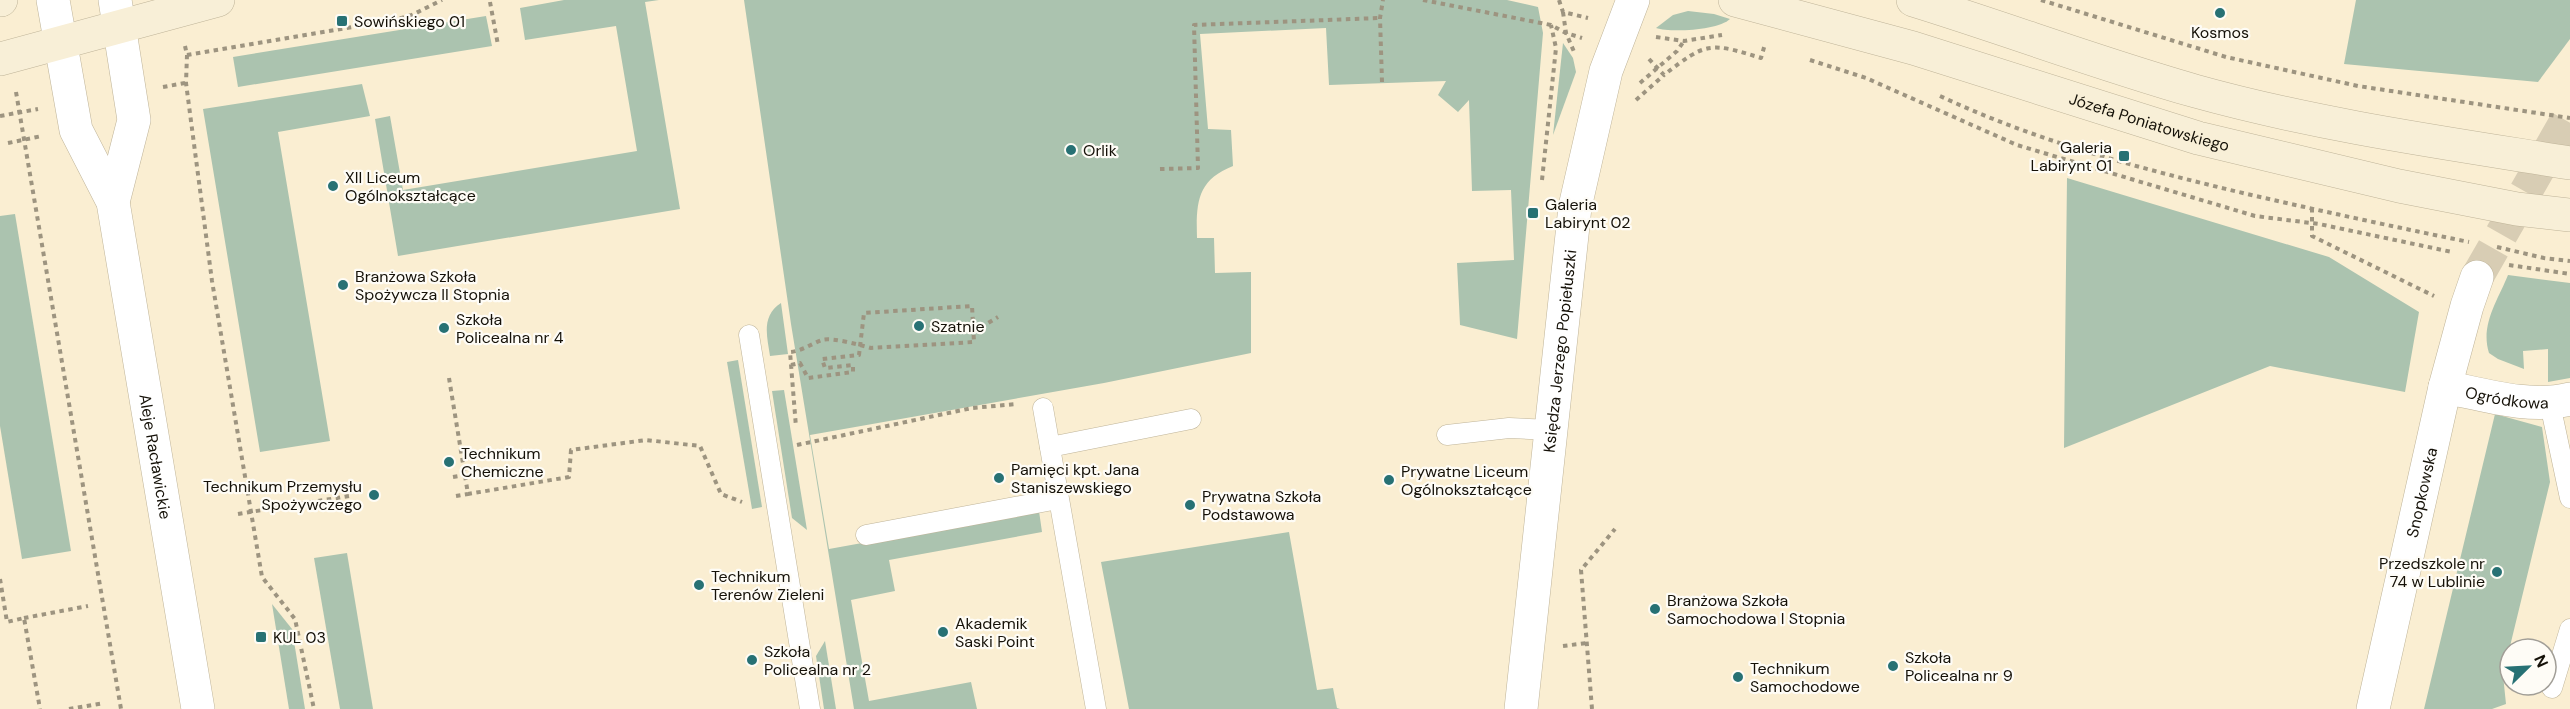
<svg xmlns="http://www.w3.org/2000/svg" width="2570" height="709" font-family="'DM Sans',sans-serif">
<style>
.green{fill:#abc3af}
.lines{fill:none;stroke-linecap:round;stroke-linejoin:round}
.minor-tunnel{stroke:#d8cdb4;stroke-width:33;stroke-dasharray:33 16;stroke-linecap:butt}
.service-casing{stroke:#bfb499;stroke-width:21}
.minor-casing{stroke:#bfb499;stroke-width:34}
.tertiary-casing{stroke:#bfb499;stroke-width:34}
.secondary-casing{stroke:#bfb499;stroke-width:34}
.path{stroke:#9d9480;stroke-width:4;stroke-dasharray:4.5 4.5;stroke-linecap:butt}
.service{stroke:#fff;stroke-width:20}
.minor{stroke:#fff;stroke-width:33}
.tertiary{stroke:#fff;stroke-width:33}
.secondary{stroke:#f8efd7;stroke-width:33}
.poi-dot{fill:#277174;stroke:#fefcf6;stroke-width:2}
.labels{text-anchor:middle;stroke-width:4.5;stroke-linejoin:round;paint-order:stroke}
.poi-label{font-size:16px;fill:#151108;stroke:#fefcf6;text-anchor:start}
.street-label{font-size:16px;fill:#151108;stroke:#fefcf6}
</style>
<rect width="100%" height="100%" fill="#faeed2"/>
<g class="green">
<path d="M564,0H659L645,2L680,209L398,256L375,119L390,116L403,190L637,151L616,26L525,40L520,8Z"/>
<path d="M744,0H1507L1538,7L1543,33L1517,339L1460,325L1457,263L1514,260L1511,190L1472,191L1469,100L1458,112L1438,95L1446,81L1329,85L1326,28L1200,34L1208,129L1231,130L1233,166C1197,180 1196,203 1197,238H1214L1215,273L1251,272V353L1104,383L810,435L829,549L1039,511L1042,532L889,560L895,591L851,600L869,701L971,682L977,709H854L791,324Z"/>
<path d="M2356,0H2570V39L2538,82L2344,64Z"/>
<path d="M1688,11L1714,14L1730,19C1719,30 1671,33 1656,28L1673,15Z"/>
<path d="M486,16L492,46L238,87L233,57Z"/>
<path d="M1563,43L1573,58L1576,72L1553,135Z"/>
<path d="M362,84L370,116L278,132L330,441L260,452L203,109Z"/>
<path d="M2067,178L2329,257L2419,312L2405,392L2270,366L2064,448Z"/>
<path d="M15,214L71,551L22,559L0,426V216Z"/>
<path d="M2508,275L2570,283V378L2548,382V349L2523,351L2524,369L2498,359L2489,353C2480,325 2498,300 2508,275Z"/>
<path d="M781,303L788,354L770,356C767,336 761,316 781,303Z"/>
<path d="M738,360L762,507L752,509L727,362Z"/>
<path d="M784,390L807,530L792,518L772,391Z"/>
<path d="M2495,414L2542,427L2550,482L2503,675L2506,704L2492,709H2424Z"/>
<path d="M1289,532L1317,690L1333,688L1337,708L1340,709H1129L1101,562Z"/>
<path d="M347,553L373,709H340L314,558Z"/>
<path d="M272,604L292,629L305,709H289Z"/>
<path d="M825,641L836,709H824L816,656Z"/>
</g>
<g class="lines">
<path class="minor-tunnel" d="M2477,277L2570,114"/>
<defs>
<g id="service">
<path d="M749,335L810,709"/>
<path d="M2550,404L2570,498"/>
<path d="M1043,408L1096,709"/>
<path d="M1447,435L1509,428L1551,430"/>
<path d="M1050,447L1191,419"/>
<path d="M866,535L1058,499"/>
<path d="M2552,688L2570,629"/>
</g>
<g id="minor">
<path id="s1" d="M2445,387C2485,395 2529,409 2570,399"/>
<path id="s2" d="M1521,709L1575,207L1606,71L1633,0"/>
<path id="s3" d="M2373,709L2445,387L2467,306L2477,277"/>
</g>
<g id="tertiary">
<path id="s4" d="M53,0L76,130L113,202L198,709"/>
<path d="M113,202L134,120L115,0"/>
</g>
<g id="secondary">
<path d="M0,0H1"/>
<path id="s5" d="M1735,0L1913,48L2198,138L2399,186L2517,209L2570,215"/>
<path d="M1913,0C2007,29 2100,64 2195,91C2317,125 2445,143 2570,163"/>
<path d="M0,59L218,0"/>
</g>
</defs>
<use href="#service" class="service-casing"/>
<use href="#minor" class="minor-casing"/>
<use href="#tertiary" class="tertiary-casing"/>
<use href="#secondary" class="secondary-casing"/>
<g class="path">
<path d="M1423,0L1551,25L1566,33L1582,38"/>
<path d="M1559,0L1563,12L1588,18"/>
<path d="M2041,0L2226,57L2358,86L2570,118"/>
<path d="M490,2L498,45"/>
<path d="M1563,12L1566,33L1575,54"/>
<path d="M1656,37L1684,41L1722,35"/>
<path d="M185,46L187,55L186,83L212,281L262,577L295,619L314,709"/>
<path d="M187,55L394,20L412,15L442,0"/>
<path d="M1649,59L1664,75C1706,42 1710,42 1761,58L1765,44"/>
<path d="M1810,60L1866,78L2017,145L2255,216L2319,224L2452,252"/>
<path d="M1382,82L1380,18L1383,0"/>
<path d="M1640,83L1677,51L1684,41"/>
<path d="M163,87L185,83"/>
<path d="M16,92L121,709"/>
<path d="M1940,96C2038,142 2142,169 2247,194C2321,211 2395,227 2469,242"/>
<path d="M1636,100L1664,75"/>
<path d="M0,116L38,109"/>
<path d="M8,143L42,136"/>
<path d="M1160,169L1198,168L1194,25L1380,18"/>
<path d="M1542,180L1556,48L1551,25"/>
<path d="M2312,208V236L2434,296"/>
<path d="M2497,247L2544,258L2570,261"/>
<path d="M2509,265L2570,274"/>
<path d="M973,332L998,317"/>
<path d="M791,365L800,363L808,378L853,372V365L825,368L822,359L859,355L864,313L972,306L974,342L871,348C860,345 832,337 822,340C811,344 802,351 790,352L796,427"/>
<path d="M449,378L468,494L569,477L571,450L646,440L700,446L721,494L742,502"/>
<path d="M797,445L972,408L1017,404"/>
<path d="M453,477L465,475"/>
<path d="M456,496L468,494"/>
<path d="M238,514L349,496"/>
<path d="M0,579L7,622L24,618L40,709"/>
<path d="M24,618L88,606"/>
<path d="M1563,646L1587,643"/>
<path d="M69,709L104,703"/>
<path d="M1592,709L1581,570L1615,529"/>
</g>
<use href="#service" class="service"/>
<use href="#minor" class="minor"/>
<use href="#tertiary" class="tertiary"/>
<use href="#secondary" class="secondary"/>
</g>
<g class="poi-dot">
<circle cx="2220" cy="13" r="6"/>
<rect x="336" y="15" width="12" height="12" rx="3"/>
<circle cx="1071" cy="150" r="6"/>
<rect x="2118" y="150" width="12" height="12" rx="3"/>
<circle cx="333" cy="186" r="6"/>
<rect x="1527" y="207" width="12" height="12" rx="3"/>
<circle cx="343" cy="285" r="6"/>
<circle cx="919" cy="326" r="6"/>
<circle cx="444" cy="328" r="6"/>
<circle cx="449" cy="462" r="6"/>
<circle cx="999" cy="478" r="6"/>
<circle cx="1389" cy="480" r="6"/>
<circle cx="374" cy="495" r="6"/>
<circle cx="1190" cy="505" r="6"/>
<circle cx="2497" cy="572" r="6"/>
<circle cx="699" cy="585" r="6"/>
<circle cx="1655" cy="609" r="6"/>
<circle cx="943" cy="632" r="6"/>
<rect x="255" y="631" width="12" height="12" rx="3"/>
<circle cx="752" cy="660" r="6"/>
<circle cx="1893" cy="666" r="6"/>
<circle cx="1738" cy="677" r="6"/>
</g>
<g class="labels">
<g class="poi-label">
<text x="354" y="27">Sowińskiego 01</text>
<text x="2220" y="38" text-anchor="middle">Kosmos</text>
<text x="2112" y="153" text-anchor="end">Galeria<tspan x="2112" dy="18">Labirynt 01</tspan></text>
<text x="1083" y="156">Orlik</text>
<text x="345" y="183">XII Liceum<tspan x="345" dy="18">Ogólnokształcące</tspan></text>
<text x="1545" y="210">Galeria<tspan x="1545" dy="18">Labirynt 02</tspan></text>
<text x="355" y="282">Branżowa Szkoła<tspan x="355" dy="18">Spożywcza II Stopnia</tspan></text>
<text x="456" y="325">Szkoła<tspan x="456" dy="18">Policealna nr 4</tspan></text>
<text x="931" y="332">Szatnie</text>
<text x="461" y="459">Technikum<tspan x="461" dy="18">Chemiczne</tspan></text>
<text x="1011" y="475">Pamięci kpt. Jana<tspan x="1011" dy="18">Staniszewskiego</tspan></text>
<text x="1401" y="477">Prywatne Liceum<tspan x="1401" dy="18">Ogólnokształcące</tspan></text>
<text x="362" y="492" text-anchor="end">Technikum Przemysłu<tspan x="362" dy="18">Spożywczego</tspan></text>
<text x="1202" y="502">Prywatna Szkoła<tspan x="1202" dy="18">Podstawowa</tspan></text>
<text x="2485" y="569" text-anchor="end">Przedszkole nr<tspan x="2485" dy="18">74 w Lublinie</tspan></text>
<text x="711" y="582">Technikum<tspan x="711" dy="18">Terenów Zieleni</tspan></text>
<text x="1667" y="606">Branżowa Szkoła<tspan x="1667" dy="18">Samochodowa I Stopnia</tspan></text>
<text x="955" y="629">Akademik<tspan x="955" dy="18">Saski Point</tspan></text>
<text x="273" y="643">KUL 03</text>
<text x="764" y="657">Szkoła<tspan x="764" dy="18">Policealna nr 2</tspan></text>
<text x="1905" y="663">Szkoła<tspan x="1905" dy="18">Policealna nr 9</tspan></text>
<text x="1750" y="674">Technikum<tspan x="1750" dy="18">Samochodowe</tspan></text>
</g>
<g class="street-label">
<text dy="6" stroke="none"><textPath href="#s5" startOffset="432">Józefa Poniatowskiego</textPath></text>
<text dy="6" stroke="none"><textPath href="#s2" startOffset="360">Księdza Jerzego Popiełuszki</textPath></text>
<text dy="6" stroke="none"><textPath href="#s1" startOffset="63">Ogródkowa</textPath></text>
<text dy="6" stroke="none"><textPath href="#s4" startOffset="471">Aleje Racławickie</textPath></text>
<text dy="6" stroke="none"><textPath href="#s3" startOffset="222">Snopkowska</textPath></text>
</g>
</g>
<g transform="translate(2528 667) rotate(66)"><circle r="28" fill="#fefcf6" stroke="#a19e97" stroke-width="1.5"/>
<path d="M0-4.5L10 22L0 15L-10 22Z" fill="#277174"/>
<text y="-9" font-size="16" font-weight="bold" text-anchor="middle" fill="#151108">N</text>
</g>
</svg>
